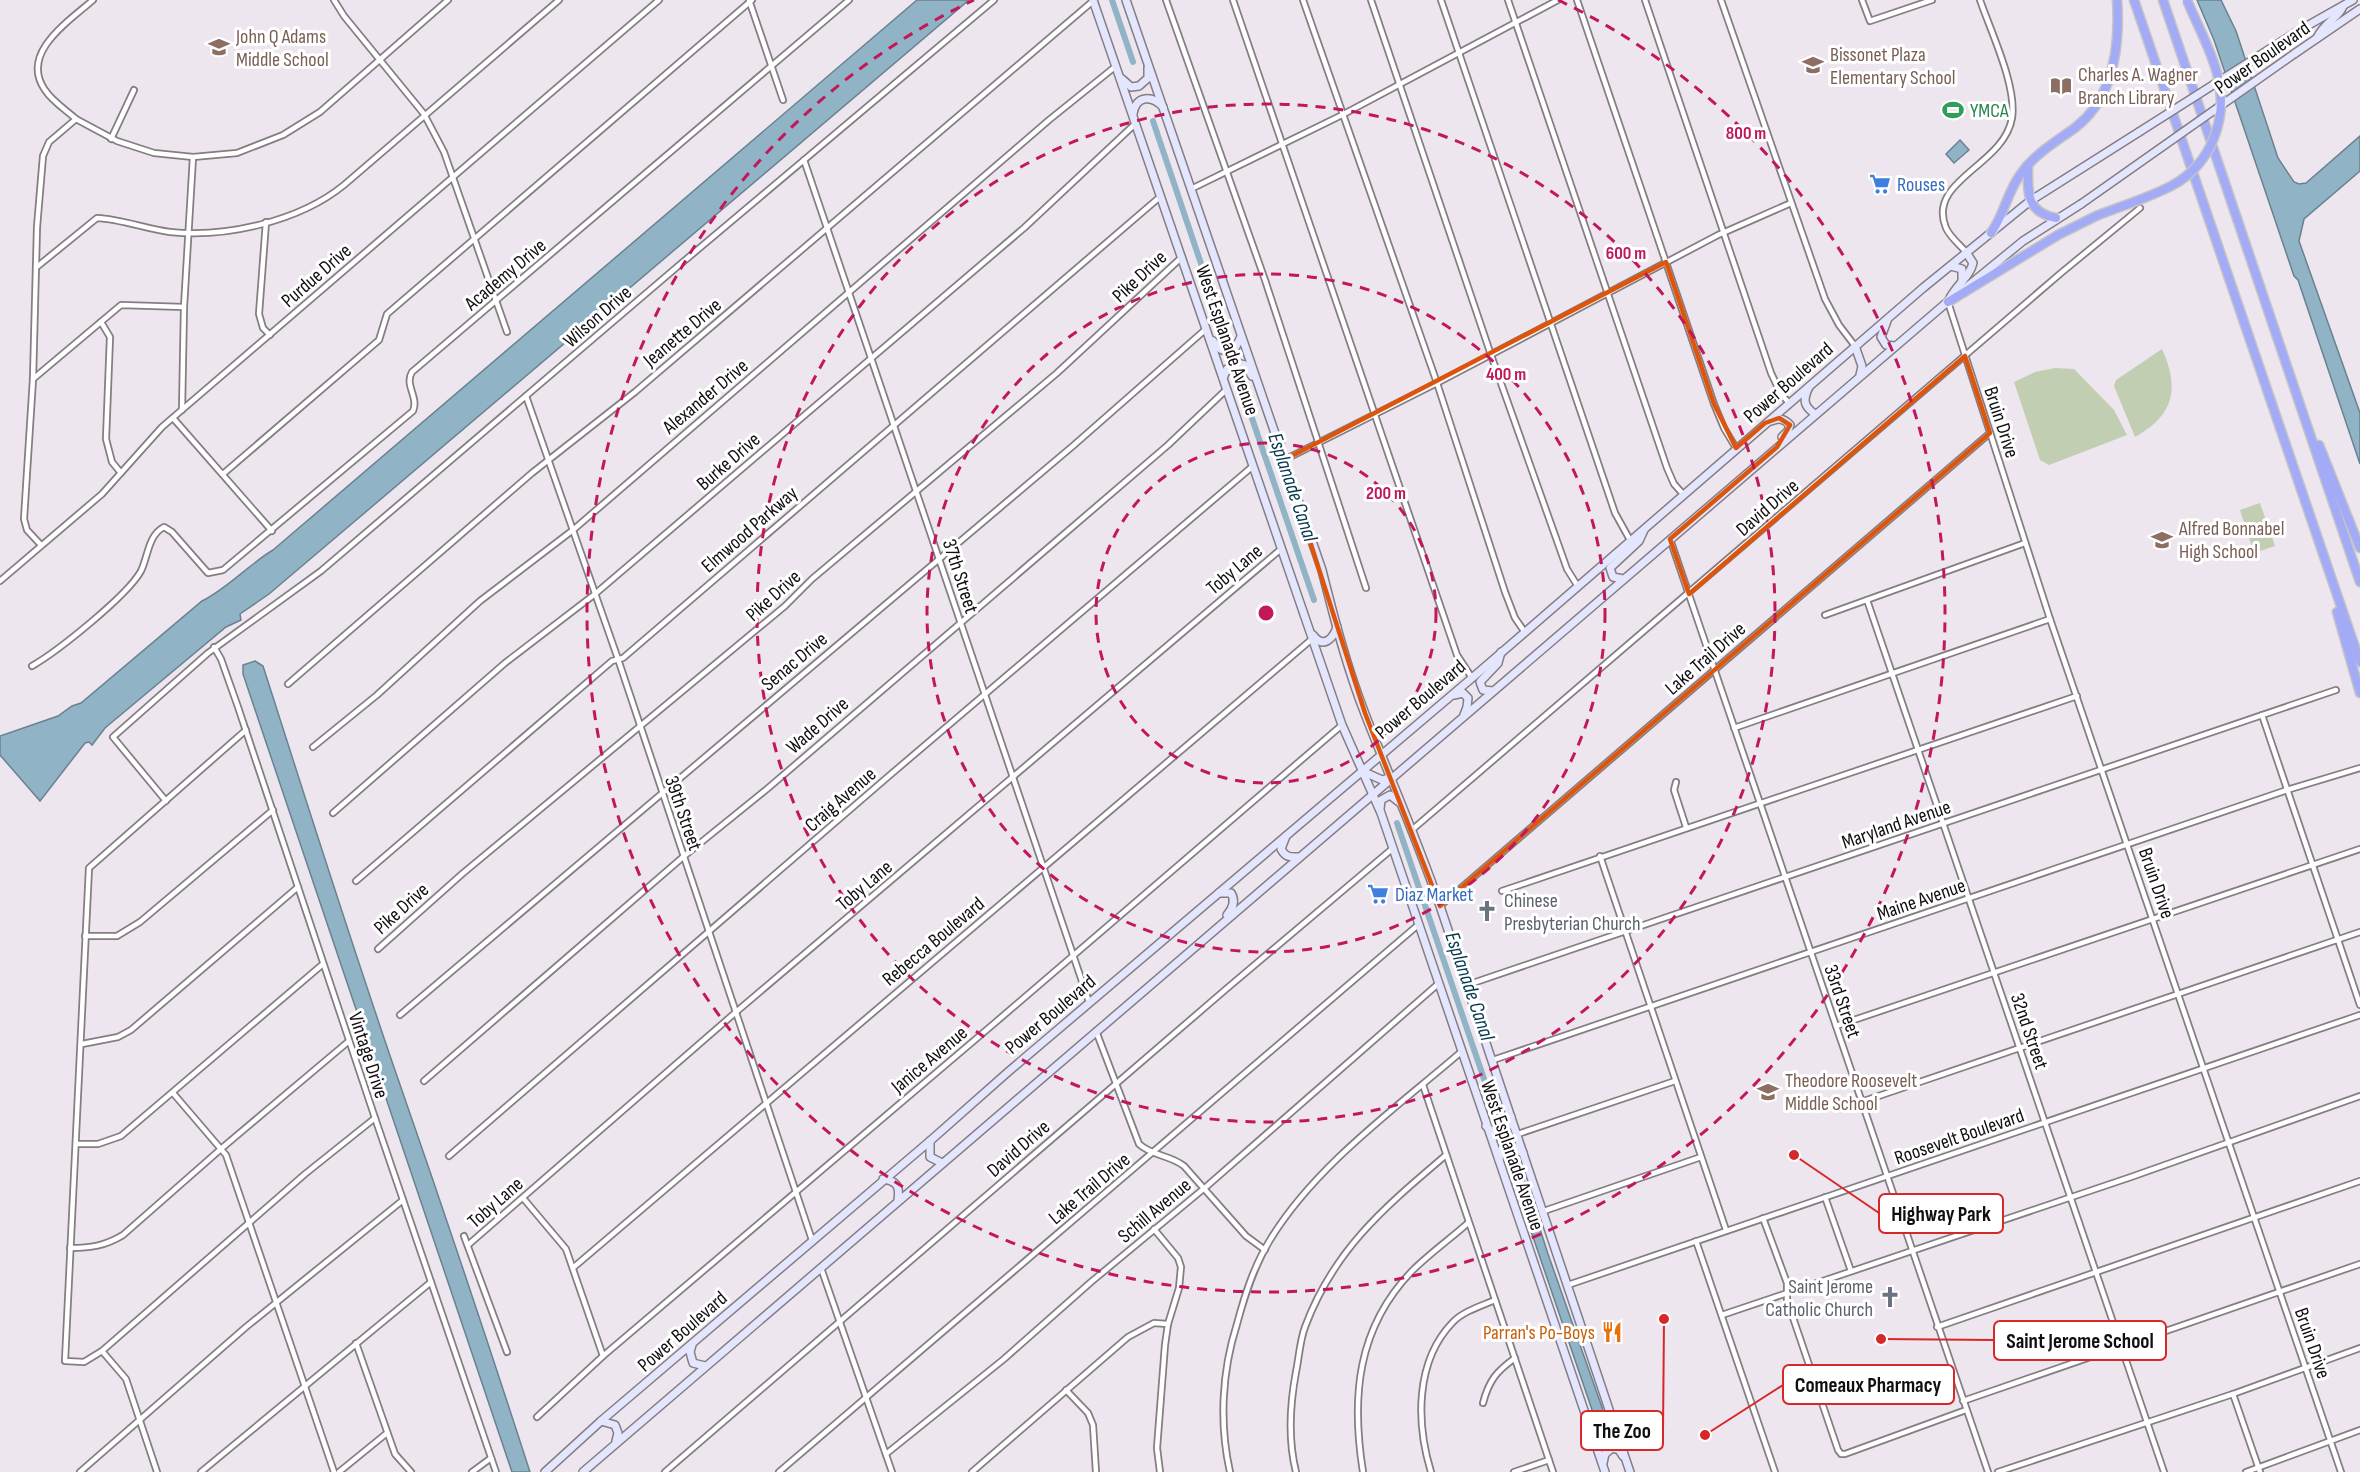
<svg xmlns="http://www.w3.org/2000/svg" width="2360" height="1472" font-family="'Sofia Sans Condensed',sans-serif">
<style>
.green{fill:#c1ceb2}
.water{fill:#90b3c6;stroke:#6a8290;stroke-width:1.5}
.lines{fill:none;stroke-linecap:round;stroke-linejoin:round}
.canal{stroke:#90b3c6;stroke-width:6}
.street-casing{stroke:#847d84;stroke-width:8}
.secondary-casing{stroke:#847d84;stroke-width:10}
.highway-casing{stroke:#c6c5c6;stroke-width:11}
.street{stroke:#fff;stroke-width:4.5}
.secondary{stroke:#e3e6fc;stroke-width:7}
.highway{stroke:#a3abf6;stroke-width:8}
.secondary-bridge-casing{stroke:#847d84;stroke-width:10;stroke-linecap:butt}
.highway-bridge-casing{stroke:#c6c5c6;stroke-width:11;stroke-linecap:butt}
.secondary-bridge{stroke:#e3e6fc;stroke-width:7}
.highway-bridge{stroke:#a3abf6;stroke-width:8}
.marked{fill:none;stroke:#dd550c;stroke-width:4.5;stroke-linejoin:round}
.ring{fill:none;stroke:#c2185b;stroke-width:3;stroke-dasharray:10 8}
.labels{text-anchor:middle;stroke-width:6;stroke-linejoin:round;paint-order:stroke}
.education-label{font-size:20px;fill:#785e54;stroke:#fff;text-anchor:start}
.street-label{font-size:20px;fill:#110e11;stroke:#fff}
.leisure-label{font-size:20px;fill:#27864d;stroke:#fff;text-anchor:start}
.shop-label{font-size:20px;fill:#366cbe;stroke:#fff;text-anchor:start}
.worship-label{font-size:20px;fill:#5b616d;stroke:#fff;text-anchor:start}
.food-label{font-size:20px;fill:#c56008;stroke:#fff;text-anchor:end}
.water-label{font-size:21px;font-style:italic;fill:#06384d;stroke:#fff}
.centre{fill:#c2185b;stroke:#fff;stroke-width:3}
.ring-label{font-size:18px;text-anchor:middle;font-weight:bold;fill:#c2185b;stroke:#fff;stroke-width:6;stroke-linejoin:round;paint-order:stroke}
.leader{fill:none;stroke:#d62828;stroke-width:2}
.callout-dot{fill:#d62828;stroke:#fff;stroke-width:2}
.callout{fill:#fff;stroke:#d62828;stroke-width:2}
.callout-label{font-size:21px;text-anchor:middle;font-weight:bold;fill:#110e11}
</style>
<rect width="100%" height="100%" fill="#eee6ee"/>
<g class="green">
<path d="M2162,349C2180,389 2174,415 2135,437L2114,386L2116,380Z"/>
<path d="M2055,368L2074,369L2114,410L2127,435L2049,465L2040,460L2014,382L2035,372Z"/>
<path d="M2260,503L2275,546L2254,553L2240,510Z"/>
</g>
<g class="water">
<path d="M917,0H969L269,594L240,614L241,620L226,627L105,728L92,745L89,742L85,743L40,801L0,755V736L58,716L72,706L81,703L202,601C228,588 248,565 273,550Z"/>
<path d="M2197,0H2221L2236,31L2278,158L2294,182L2299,184L2306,183L2360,136V171L2304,219L2299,241L2360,413V464L2298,280L2294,276L2214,40Z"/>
<path d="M1960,140L1969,150L1954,163L1946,154Z"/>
<path d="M255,661L263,666C307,803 350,940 397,1076C443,1208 487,1339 530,1472H512L243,674V665Z"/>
<path d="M1515,1151L1548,1254L1610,1430L1611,1436L1602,1439L1505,1155Z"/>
</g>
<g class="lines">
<g class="canal">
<path d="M1112,0L1133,62"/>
<path d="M1153,121L1222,326"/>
<path d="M1241,386L1314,600"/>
<path d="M1397,823L1500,1126"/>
</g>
<defs>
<g id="street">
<path d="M334,0L344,16L424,114L444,152L507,332"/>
<path d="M749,0L783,100"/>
<path d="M1166,0L1265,280L1366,588"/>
<path d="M1233,0L1457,655L1472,678"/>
<path d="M1303,0L1437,383L1505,592L1515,618L1524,631"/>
<path d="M1371,0L1491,355L1567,569L1577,585"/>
<path d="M1441,0L1615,513L1630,540"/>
<path d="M1508,0L1667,468L1674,484L1683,494"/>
<path d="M1577,0L1714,404L1724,428L1736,448"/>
<path d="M1645,0L1771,373L1781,394L1789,403"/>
<path d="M1721,0L1825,299L1839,325L1855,346"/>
<path d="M1862,0L1870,21L1932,0"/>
<path d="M76,119C66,110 52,101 45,90C19,53 69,21 93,0"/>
<path d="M111,139L134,90"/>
<path d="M804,160L1089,1002"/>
<path d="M1191,189L1342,115L1558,0"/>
<path d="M266,222L259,314L263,328L270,335"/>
<path d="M1966,252C1960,245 1950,237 1946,228C1926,180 2004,166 2012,118C2017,86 1991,32 1980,0"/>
<path d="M38,266L97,218C121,219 146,229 170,232C226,238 300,221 344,185L559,0"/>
<path d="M1948,302L2050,619L2341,1472"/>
<path d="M101,322L110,337L106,439L112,462L121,473"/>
<path d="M33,379L121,305L184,307"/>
<path d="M526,396L618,659L812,1240"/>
<path d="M182,410L184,307L193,157"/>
<path d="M173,418L272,531"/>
<path d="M1284,460L1437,383L1718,235L1791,203"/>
<path d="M223,474L379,340L387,314L752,0"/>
<path d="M1670,539L1988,1472"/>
<path d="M41,545L27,530L24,519L33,379L37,227L43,156L49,142L76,119L117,141L154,153L193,157L237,153L283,135L320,112L448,0"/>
<path d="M0,581L102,494L162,427L659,0"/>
<path d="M1867,600L2164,1472"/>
<path d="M1825,615L2025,543"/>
<path d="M214,647L221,659L238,707L375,1118L496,1472"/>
<path d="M32,666C58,651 127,596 141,571C148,557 148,535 164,527L172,532L208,573L223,570L413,411C419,397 404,385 412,372L849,0"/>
<path d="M288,684L532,473L635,392L1093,1"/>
<path d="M2262,715L2360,1005"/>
<path d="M1734,728L2050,619"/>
<path d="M246,730L89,868L65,1361L84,1362L102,1351L305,1174L375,1118"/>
<path d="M313,747L377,695L480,601L573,530L1049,120L1116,66"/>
<path d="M1676,782L1674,790L1686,827"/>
<path d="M166,801L113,737L208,653L321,571L677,267L994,0"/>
<path d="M333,813L505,663L595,594L1024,228L1135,124"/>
<path d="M1413,829L2061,273L2140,208"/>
<path d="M1600,856L1726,1230"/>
<path d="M356,881L612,661L623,658L1161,196"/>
<path d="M1502,891L2077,696"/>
<path d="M1440,906L1990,433"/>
<path d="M85,936H117L140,922L273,810"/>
<path d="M378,949L462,874L785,606L812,579L1057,373L1182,257"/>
<path d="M1467,985L2336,690"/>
<path d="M400,1015L1074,445L1206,329"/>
<path d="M1836,1026L2360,849"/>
<path d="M1096,1031L1139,1144C1152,1156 1170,1155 1184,1166L1246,1236L1265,1250"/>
<path d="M82,1044L118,1037L131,1030L298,887"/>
<path d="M1493,1060L2287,790L2360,768"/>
<path d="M424,1081L683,857L767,789L1168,445L1227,389"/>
<path d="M1423,1085L1553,1472"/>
<path d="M173,1093L226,1155L334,1472"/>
<path d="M1861,1102L2360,932"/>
<path d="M1518,1134L1675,1081"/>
<path d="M76,1144H98L121,1136L323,964"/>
<path d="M449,1156L890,775L1253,466"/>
<path d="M1825,1197L1851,1271"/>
<path d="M523,1198L566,1249L603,1356"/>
<path d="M1544,1211L1701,1157"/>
<path d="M1763,1218L1787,1283V1300L1838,1450L1841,1454H1845L1966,1410"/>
<path d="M1154,1229L1178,1258L1181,1267L1179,1288L1168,1324L1165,1345L1157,1448L1160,1472"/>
<path d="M464,1236L507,1352"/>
<path d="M1696,1241L1775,1472"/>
<path d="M468,1245L736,1012L1281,549"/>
<path d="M70,1248C90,1248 105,1246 123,1235L222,1148L349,1041"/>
<path d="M574,1267L1312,639"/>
<path d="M821,1268L892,1472"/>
<path d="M1568,1285L2360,1015"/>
<path d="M1722,1315L2131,1177L2360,1096"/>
<path d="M1937,1327L2360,1181"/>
<path d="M356,1343L395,1454L411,1472"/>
<path d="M102,1351L126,1379L157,1472"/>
<path d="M1066,1390L1088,1413L1093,1425L1096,1472"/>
<path d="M2233,1394L2260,1472"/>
<path d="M1963,1401L2360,1264"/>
<path d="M1483,1403C1489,1380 1497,1371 1515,1358"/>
<path d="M537,1417L603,1356L990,1027L1342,725"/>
<path d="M886,1454L1004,1359L1091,1282L1207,1186L1438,984"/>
<path d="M80,1472L246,1327L403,1200"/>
<path d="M201,1472L431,1282"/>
<path d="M339,1472L387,1433"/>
<path d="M472,1472L491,1458"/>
<path d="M665,1472L1225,990L1392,849"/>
<path d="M779,1472L1418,925"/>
<path d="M972,1472L1128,1337L1154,1323L1168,1324"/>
<path d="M1230,1472C1219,1423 1222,1371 1237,1324C1245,1294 1254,1266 1270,1240C1315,1166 1396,1108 1461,1052"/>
<path d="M1296,1472C1288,1440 1290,1404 1296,1372C1299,1357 1300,1340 1305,1327C1334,1249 1385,1207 1446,1155"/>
<path d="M1363,1472C1351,1397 1357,1328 1412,1271C1429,1254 1450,1239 1468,1223"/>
<path d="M1431,1472C1416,1423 1415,1361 1453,1322C1464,1311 1481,1306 1495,1300"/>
<path d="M1514,1472L1549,1460"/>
<path d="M1998,1472L2233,1394L2360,1348"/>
<path d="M2246,1472L2360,1430"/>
</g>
<g id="secondary">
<path d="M1093,0L1342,725L1381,813L1605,1472"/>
<path d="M1126,0L1322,570C1334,618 1347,668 1365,714C1390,778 1418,841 1440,906L1630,1472"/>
<path d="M2298,31L2353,0"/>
<path d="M2317,38C2324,22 2340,17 2343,6"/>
<path d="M2294,54L2360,9"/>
<path d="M1122,79L1131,87L1139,86L1148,78V68"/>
<path d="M1133,114C1136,95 1152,95 1163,107"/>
<path d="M1951,266L1962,269V281"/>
<path d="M1963,290L2023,241L2081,204"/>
<path d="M1949,300C1955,286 1970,277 1973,263L1966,252"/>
<path d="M1887,321L1881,337L1886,345L1895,346"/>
<path d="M1213,341L1220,349L1228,352L1234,350L1241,337"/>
<path d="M1855,346L1862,366L1860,375"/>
<path d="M1223,378L1227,369L1237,363L1245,365L1252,376"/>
<path d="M1809,387C1803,399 1803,406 1815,414"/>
<path d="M1771,421C1779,418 1783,418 1790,425L1788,431L1782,437"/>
<path d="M1623,579L1613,577L1610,568L1639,541L1644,530"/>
<path d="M1313,635C1323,649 1333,639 1337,627"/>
<path d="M1493,691L1483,690L1480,682L1498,663L1501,652"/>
<path d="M1454,695L1463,693L1468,698L1467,707L1464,715"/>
<path d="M1362,771L1382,780L1390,778"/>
<path d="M1380,809L1381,800L1390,795L1399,802"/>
<path d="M1286,836L1281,849C1286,858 1290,857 1299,857"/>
<path d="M1219,893H1231C1236,901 1233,908 1227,915"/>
<path d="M1486,1126L1490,1130L1502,1132L1510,1124L1511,1117"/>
<path d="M930,1141V1157L942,1163"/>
<path d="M1499,1160L1500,1152L1503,1147L1511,1145L1523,1153"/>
<path d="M883,1179C897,1181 900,1186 898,1200"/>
<path d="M692,1345L690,1352L693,1363L705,1366"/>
<path d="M601,1421L615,1425L618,1433L616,1441"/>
<path d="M1603,1463L1605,1454L1612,1448L1619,1450L1623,1456"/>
<path d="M545,1472L601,1421L930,1141L1008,1072L1472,678L1923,288L2030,201L2139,132"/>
<path d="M583,1472L1952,298"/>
</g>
<g id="highway">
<path d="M2134,0L2360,662"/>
<path d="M2163,0L2360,582"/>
<path d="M2028,165C2028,191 2025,212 2056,218"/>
<path d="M1991,233C2004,215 2007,193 2020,175C2034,154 2056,142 2076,127C2114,97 2120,45 2117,0"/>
<path d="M1948,302L2058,235L2096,216"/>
<path d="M2319,445L2360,548"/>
<path d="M2337,612L2360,693"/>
</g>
</defs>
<use href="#street" class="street-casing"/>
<use href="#secondary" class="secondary-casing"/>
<use href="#highway" class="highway-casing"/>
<use href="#street" class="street"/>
<use href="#secondary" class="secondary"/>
<use href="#highway" class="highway"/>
<defs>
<g id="secondary-bridge">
<path d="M2139,132L2298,31"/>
<path d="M2081,204L2294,54"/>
</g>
<path id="highway-bridge" d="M2096,216C2121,206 2149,198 2173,185C2211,164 2228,119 2218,77C2212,51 2197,25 2187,0"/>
</defs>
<use href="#secondary-bridge" class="secondary-bridge-casing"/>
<use href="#highway-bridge" class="highway-bridge-casing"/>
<use href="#secondary-bridge" class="secondary-bridge"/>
<use href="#highway-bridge" class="highway-bridge"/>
</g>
<path class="marked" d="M1666,262L1714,404L1736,448L1765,423L1779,418L1790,425L1777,447L1670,539L1689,594L1965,356L1990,433L1440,906L1365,713L1284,460Z"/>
<g class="ring">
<circle cx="1266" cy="613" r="170"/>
<circle cx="1266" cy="613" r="339"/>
<circle cx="1266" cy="613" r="509"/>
<path d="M1558 0A679 679 0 1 1 974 0"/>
</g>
<defs>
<symbol id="school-bare" viewBox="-9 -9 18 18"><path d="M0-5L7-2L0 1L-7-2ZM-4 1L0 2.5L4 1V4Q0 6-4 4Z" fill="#8d6e63" stroke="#fff" stroke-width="2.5" paint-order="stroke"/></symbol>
<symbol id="library-bare" viewBox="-9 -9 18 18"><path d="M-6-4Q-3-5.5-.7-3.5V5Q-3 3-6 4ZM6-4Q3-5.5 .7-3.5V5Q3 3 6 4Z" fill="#8d6e63" stroke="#fff" stroke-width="2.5" paint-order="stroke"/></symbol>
<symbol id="stadium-bare" viewBox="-9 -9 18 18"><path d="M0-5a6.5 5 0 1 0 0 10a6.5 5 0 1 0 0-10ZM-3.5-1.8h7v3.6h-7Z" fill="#2e9e5b" stroke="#fff" stroke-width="2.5" paint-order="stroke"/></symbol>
<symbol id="supermarket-bare" viewBox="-9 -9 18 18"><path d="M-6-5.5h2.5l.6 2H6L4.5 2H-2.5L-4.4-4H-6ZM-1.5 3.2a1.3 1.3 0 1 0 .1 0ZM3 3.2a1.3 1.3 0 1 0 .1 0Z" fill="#3f7fe0" stroke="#fff" stroke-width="2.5" paint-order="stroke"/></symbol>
<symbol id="church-bare" viewBox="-9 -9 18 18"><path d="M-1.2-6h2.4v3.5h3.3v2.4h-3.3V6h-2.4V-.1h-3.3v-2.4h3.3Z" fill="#6b7280" stroke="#fff" stroke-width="2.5" paint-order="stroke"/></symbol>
<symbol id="restaurant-bare" viewBox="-9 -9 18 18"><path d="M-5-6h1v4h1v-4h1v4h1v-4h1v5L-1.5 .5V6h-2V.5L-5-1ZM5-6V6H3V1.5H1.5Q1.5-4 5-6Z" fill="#e8710a" stroke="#fff" stroke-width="2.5" paint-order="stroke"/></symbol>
</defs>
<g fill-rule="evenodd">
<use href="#school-bare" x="204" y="32" width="30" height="30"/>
<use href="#school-bare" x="1798" y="50" width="30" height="30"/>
<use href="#library-bare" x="2046" y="71" width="30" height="30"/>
<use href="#stadium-bare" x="1938" y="95" width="30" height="30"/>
<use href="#supermarket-bare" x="1865" y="169" width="30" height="30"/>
<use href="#school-bare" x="2147" y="525" width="30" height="30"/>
<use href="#supermarket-bare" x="1363" y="879" width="30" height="30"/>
<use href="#church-bare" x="1472" y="896" width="30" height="30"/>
<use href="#school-bare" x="1753" y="1077" width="30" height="30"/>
<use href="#church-bare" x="1875" y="1282" width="30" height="30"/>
<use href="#restaurant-bare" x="1597" y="1317" width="30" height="30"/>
</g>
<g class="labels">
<g class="education-label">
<text x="236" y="43">John Q Adams<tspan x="236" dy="23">Middle School</tspan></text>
<text x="1830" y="61">Bissonet Plaza<tspan x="1830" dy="23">Elementary School</tspan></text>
<text x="2078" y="81">Charles A. Wagner<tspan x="2078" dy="23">Branch Library</tspan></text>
<text x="2179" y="535">Alfred Bonnabel<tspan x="2179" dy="23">High School</tspan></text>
<text x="1785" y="1087">Theodore Roosevelt<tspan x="1785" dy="23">Middle School</tspan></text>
</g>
<g class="street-label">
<text transform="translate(2262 57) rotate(-35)" y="7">Power Boulevard</text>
<text transform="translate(505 274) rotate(-40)" y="7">Academy Drive</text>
<text transform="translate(316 275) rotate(-41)" y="7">Purdue Drive</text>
<text transform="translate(1139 276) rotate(-43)" y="7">Pike Drive</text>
<text transform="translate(597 316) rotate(-41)" y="7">Wilson Drive</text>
<text transform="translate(682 332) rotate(-40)" y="7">Jeanette Drive</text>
<text transform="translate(1228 340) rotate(71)" y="7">West Esplanade Avenue</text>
<text transform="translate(1788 382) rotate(-41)" y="7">Power Boulevard</text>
<text transform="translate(705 396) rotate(-40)" y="7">Alexander Drive</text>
<text transform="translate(2002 422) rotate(72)" y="7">Bruin Drive</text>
<text transform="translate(728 461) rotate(-41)" y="7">Burke Drive</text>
<text transform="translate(1767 507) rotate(-41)" y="7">David Drive</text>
<text transform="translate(749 529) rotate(-41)" y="7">Elmwood Parkway</text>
<text transform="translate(1234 569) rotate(-40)" y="7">Toby Lane</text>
<text transform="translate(961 576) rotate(72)" y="7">37th Street</text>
<text transform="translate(773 595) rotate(-42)" y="7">Pike Drive</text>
<text transform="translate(1705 658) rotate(-41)" y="7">Lake Trail Drive</text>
<text transform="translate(794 661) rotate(-40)" y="7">Senac Drive</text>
<text transform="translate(1420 699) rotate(-40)" y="7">Power Boulevard</text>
<text transform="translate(817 725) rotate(-41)" y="7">Wade Drive</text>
<text transform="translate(840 799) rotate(-41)" y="7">Craig Avenue</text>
<text transform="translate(684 813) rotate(71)" y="7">39th Street</text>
<text transform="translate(1896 824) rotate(-19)" y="7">Maryland Avenue</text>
<text transform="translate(2157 883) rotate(71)" y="7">Bruin Drive</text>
<text transform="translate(864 885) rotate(-40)" y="7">Toby Lane</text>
<text transform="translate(1921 899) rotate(-19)" y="7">Maine Avenue</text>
<text transform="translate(401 908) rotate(-42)" y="7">Pike Drive</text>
<text transform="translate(933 941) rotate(-40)" y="7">Rebecca Boulevard</text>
<text transform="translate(1843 1001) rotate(71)" y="7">33rd Street</text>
<text transform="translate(1050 1014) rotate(-40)" y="7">Power Boulevard</text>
<text transform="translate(2030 1031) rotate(71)" y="7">32nd Street</text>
<text transform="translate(369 1055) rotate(72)" y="7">Vintage Drive</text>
<text transform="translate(929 1059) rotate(-40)" y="7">Janice Avenue</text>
<text transform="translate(1959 1136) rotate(-19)" y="7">Roosevelt Boulevard</text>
<text transform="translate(1018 1148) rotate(-41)" y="7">David Drive</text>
<text transform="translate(1513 1155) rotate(71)" y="7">West Esplanade Avenue</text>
<text transform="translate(1089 1188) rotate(-40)" y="7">Lake Trail Drive</text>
<text transform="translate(495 1202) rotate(-41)" y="7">Toby Lane</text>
<text transform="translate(1154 1210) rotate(-40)" y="7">Schill Avenue</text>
<text transform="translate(682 1331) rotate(-41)" y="7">Power Boulevard</text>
<text transform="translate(2313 1343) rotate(71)" y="7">Bruin Drive</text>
</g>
<g class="leisure-label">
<text x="1970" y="117">YMCA</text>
</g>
<g class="shop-label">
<text x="1897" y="191">Rouses</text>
<text x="1395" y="901">Diaz Market</text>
</g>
<g class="worship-label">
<text x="1504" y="907">Chinese<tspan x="1504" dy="23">Presbyterian Church</tspan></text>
<text x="1873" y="1293" text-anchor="end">Saint Jerome<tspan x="1873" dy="23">Catholic Church</tspan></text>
</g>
<g class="food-label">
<text x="1595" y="1339">Parran's Po-Boys</text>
</g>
<g class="water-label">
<text transform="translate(1293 487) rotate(71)" y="7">Esplanade Canal</text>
<text transform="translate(1470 986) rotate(71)" y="7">Esplanade Canal</text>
</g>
</g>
<circle cx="1266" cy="613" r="9" class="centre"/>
<g class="ring-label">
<text x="1746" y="139">800 m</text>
<text x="1626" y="259">600 m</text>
<text x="1506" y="380">400 m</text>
<text x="1386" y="499">200 m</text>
</g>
<path class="leader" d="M1794 1155L1879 1213M1881 1339L1994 1340M1705 1435L1783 1385M1664 1319L1663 1431"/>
<g class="callout-dot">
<circle cx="1794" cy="1155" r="6"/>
<circle cx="1881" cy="1339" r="6"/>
<circle cx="1705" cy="1435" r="6"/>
<circle cx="1664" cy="1319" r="6"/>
</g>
<g class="callout">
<rect x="1879" y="1194" width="124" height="39" rx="6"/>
<rect x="1994" y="1321" width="172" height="39" rx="6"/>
<rect x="1783" y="1365" width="171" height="39" rx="6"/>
<rect x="1581" y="1411" width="82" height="39" rx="6"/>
</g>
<g class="callout-label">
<text x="1941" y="1221">Highway Park</text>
<text x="2080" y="1348">Saint Jerome School</text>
<text x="1868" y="1392">Comeaux Pharmacy</text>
<text x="1622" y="1438">The Zoo</text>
</g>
</svg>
